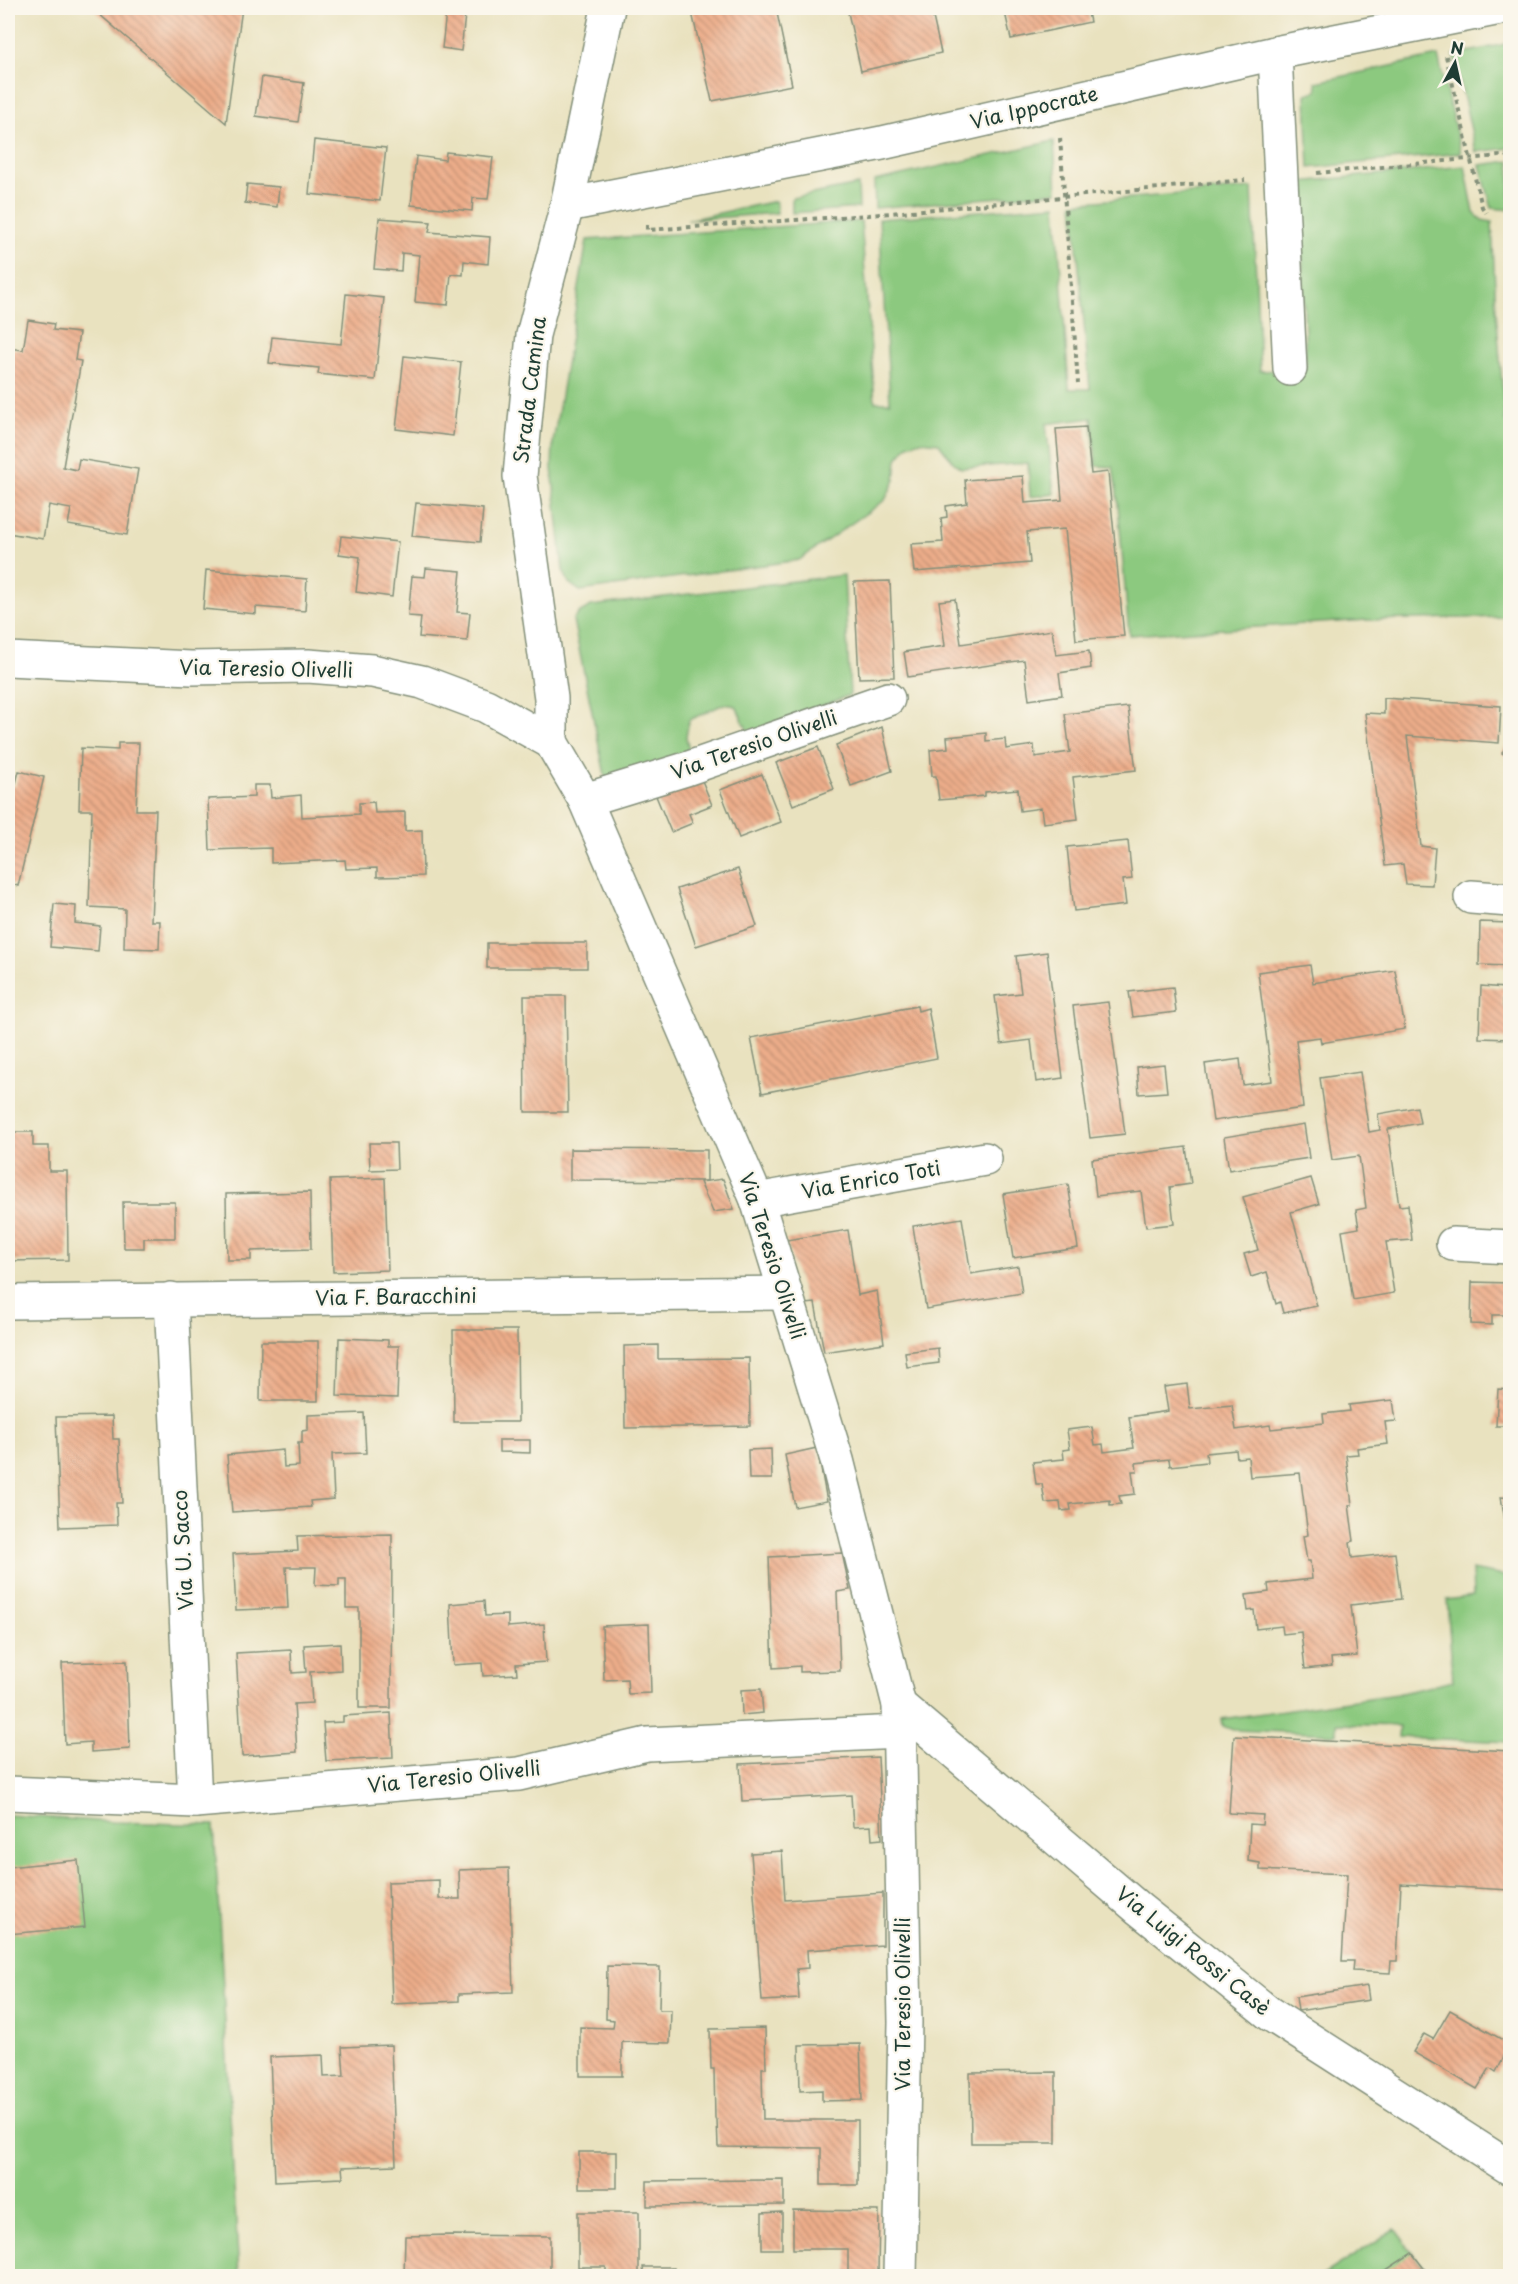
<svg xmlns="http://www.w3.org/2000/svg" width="1518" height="2284" font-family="'Playpen Sans',sans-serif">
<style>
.grass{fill:#8cc97f;stroke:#56835a;stroke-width:1.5}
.building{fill:url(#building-back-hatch)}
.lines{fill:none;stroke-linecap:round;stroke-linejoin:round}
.minor-casing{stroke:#84907a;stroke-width:36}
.path{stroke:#84907a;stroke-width:4;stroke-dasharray:4.5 4.5;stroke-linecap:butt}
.minor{stroke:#fff;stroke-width:33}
.labels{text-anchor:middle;stroke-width:4.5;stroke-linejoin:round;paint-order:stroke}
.street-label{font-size:20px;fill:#1f3d34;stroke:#fbf7ec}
</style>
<defs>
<pattern id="building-back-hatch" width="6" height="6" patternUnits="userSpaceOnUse" patternTransform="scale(1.5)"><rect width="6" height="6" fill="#edad8a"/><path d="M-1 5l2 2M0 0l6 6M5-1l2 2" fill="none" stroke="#bf8e72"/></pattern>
</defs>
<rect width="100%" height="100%" fill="#fbf7ec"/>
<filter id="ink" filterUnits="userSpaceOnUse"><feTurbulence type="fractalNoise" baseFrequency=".0167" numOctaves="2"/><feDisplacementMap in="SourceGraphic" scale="12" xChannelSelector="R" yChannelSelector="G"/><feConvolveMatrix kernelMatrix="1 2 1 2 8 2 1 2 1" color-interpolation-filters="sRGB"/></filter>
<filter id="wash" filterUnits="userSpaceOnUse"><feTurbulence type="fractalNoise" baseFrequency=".008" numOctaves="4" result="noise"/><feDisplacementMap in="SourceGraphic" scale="24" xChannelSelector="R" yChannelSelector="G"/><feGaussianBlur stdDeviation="1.35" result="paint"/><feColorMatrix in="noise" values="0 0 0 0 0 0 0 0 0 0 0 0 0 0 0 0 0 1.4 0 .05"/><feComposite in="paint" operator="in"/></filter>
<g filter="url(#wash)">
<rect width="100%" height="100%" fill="#e9e2bf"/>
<g class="grass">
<path d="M1510,43V148L1476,152L1454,55Z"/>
<path d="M1438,56L1461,153L1309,168L1306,94L1317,91L1316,82Z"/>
<path d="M1054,141L1057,192L875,208L874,181Z"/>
<path d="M1510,161V210L1492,208L1480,165Z"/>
<path d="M1465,166L1474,213L1482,220L1492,222L1496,310L1505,420L1510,421V617L1368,620L1129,635L1117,493L1113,467L1096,466L1092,418L1046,424L1054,494L1030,497L1028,463L961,468L953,462L939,443L921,441L908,445L897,459L895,480L885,500L799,560L580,591L569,583L563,570L552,468L553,443L587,240L861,221L875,402H890L879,219L1056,205L1069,389H1090L1073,203L1252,188L1260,371L1306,369L1300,182Z"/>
<path d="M858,185L859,208L792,213V198Z"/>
<path d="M776,201L777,213L687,220Z"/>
<path d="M844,575L850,695L749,734L736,706L724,704L689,720L686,737L691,760L606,780L573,620L580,612L591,606Z"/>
<path d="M1472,1570L1510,1577V1742L1398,1737L1399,1726L1337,1724V1734L1233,1730L1223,1726L1222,1719L1397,1694L1453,1681L1447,1600L1473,1596Z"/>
<path d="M8,1815L113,1822L214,1825L239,2276H8Z"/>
<path d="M1395,2229L1430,2276H1322Z"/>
</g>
<g id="blocks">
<g class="building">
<path d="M92,8H242L226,123Z"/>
<path d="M691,8H776L792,85L712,101Z"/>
<path d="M847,8H931L941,53L861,71Z"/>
<path d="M1004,8H1087L1090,22L1011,39Z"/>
<path d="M446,12L465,15L461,51L442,48Z"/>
<path d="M262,77L304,83L298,122L256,116Z"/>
<path d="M314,140L386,148L380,201L309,194Z"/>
<path d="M446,152L493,157L488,199L473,198L472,211L411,205L416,156L445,160Z"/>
<path d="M247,184L279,187L277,207L245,203Z"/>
<path d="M379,218L431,222L429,232L490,237L488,264L464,261L463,275L451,274L448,305L415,302L419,255L402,253L401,271L374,269Z"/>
<path d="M346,294L384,298L375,380L318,374L319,368L269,363L272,337L341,344Z"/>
<path d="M28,320L54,324L53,330L79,333L75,360L81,361L63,467L77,470L79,459L138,469L127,535L68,525L71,509L49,505L43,539L8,533V348L23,350Z"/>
<path d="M404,356L461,362L453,436L396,429Z"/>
<path d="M1086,427L1091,474L1108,472L1124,636L1076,640L1065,529L1027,532L1030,563L914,572L911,544L943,542L941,518L947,517L946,506L967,503L965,480L1023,476L1025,503L1062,500L1056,429Z"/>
<path d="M416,503L483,509L480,542L412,536Z"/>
<path d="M341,536L398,542L392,597L356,592L360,557L339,554Z"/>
<path d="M426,568L461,571L457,612L470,613L467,641L419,637L421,617L408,616L412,576L425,577Z"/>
<path d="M206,570L307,579L305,611L256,607V614L203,609Z"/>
<path d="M890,581L894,677L859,678L854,582Z"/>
<path d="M955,599L961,644L1052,630L1056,655L1089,651L1091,668L1059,673L1062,695L1029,700L1024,660L908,677L904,652L945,646L939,601Z"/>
<path d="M1384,698L1501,706L1499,743L1407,736L1421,846L1435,848L1432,885L1406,884L1403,864L1385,866L1365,713L1384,714Z"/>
<path d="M1128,707L1136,770L1073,777L1078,819L1043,823L1041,808L1020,811L1018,789L985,792V796L939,800L936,776H932L930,750L948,748L947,737L986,733V741L1005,739L1006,749L1034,745L1035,757L1070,752L1065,714Z"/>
<path d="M882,727L892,771L851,786L836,745Z"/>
<path d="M1510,739V758L1502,753Z"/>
<path d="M118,743H139L136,810H156L151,921H160L159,949L124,948L125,909L89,907L92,810H79L81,748L118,750Z"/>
<path d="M818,747L834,789L793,805L776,763Z"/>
<path d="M19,771L44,777L18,886L8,883V785L15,787Z"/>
<path d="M762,774L781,822L739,838L720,790Z"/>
<path d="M701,778L712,805L689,814L693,823L671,832L656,796Z"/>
<path d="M254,785H270L271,798L301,795L302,817L359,814V803L374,802L375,813L405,812V831L422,830L423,876L377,877V868L346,869L345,860L271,863V848L210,850L208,799L254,797Z"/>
<path d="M1128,841L1132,879L1123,880L1126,905L1074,911L1067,847Z"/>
<path d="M738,869L757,926L696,946L677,889Z"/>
<path d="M54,904L76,906L75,923L100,926L98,951L50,947Z"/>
<path d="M1480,922L1510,923V966L1479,965Z"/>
<rect x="487" y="943" width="100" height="25"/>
<path d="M1047,952L1063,1078L1036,1082L1031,1040L1001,1044L995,996L1021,993L1016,956Z"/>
<path d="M1310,965L1313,983L1395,970L1405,1029L1321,1043L1320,1037L1296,1040L1303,1108L1213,1121L1205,1064L1240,1059L1243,1085L1272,1081L1258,972Z"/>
<path d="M1481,986L1504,988L1503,1006H1510V1039L1479,1038Z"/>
<path d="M1173,987L1176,1012L1133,1017L1129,992Z"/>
<path d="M524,996H566L568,1112H525Z"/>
<path d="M1108,1002L1125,1134L1090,1138L1073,1006Z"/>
<path d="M917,1006L918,1011L928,1008L937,1058L762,1093L751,1038Z"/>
<path d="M1164,1064L1167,1092L1139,1094L1137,1067Z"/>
<path d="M1360,1072L1369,1132L1380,1130L1378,1114L1417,1107L1420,1123L1388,1129L1399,1206L1408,1205L1412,1240L1386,1242L1394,1293L1353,1300L1342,1231L1359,1228L1356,1210L1366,1208L1361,1170L1359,1156L1332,1160L1320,1078Z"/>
<path d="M1304,1124L1309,1158L1229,1170L1224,1137Z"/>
<path d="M8,1132H33V1146H49V1171H67L68,1260L8,1261Z"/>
<path d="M369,1143H396L397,1169L370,1170Z"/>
<path d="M1186,1147L1191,1184L1170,1187L1174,1224L1146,1227L1141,1191L1096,1196L1092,1159Z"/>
<path d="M570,1149L707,1150V1181L570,1180Z"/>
<path d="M385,1178L388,1270L333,1272L330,1180Z"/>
<path d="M1311,1178L1319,1204L1291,1212L1317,1306L1283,1313L1280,1302L1276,1304L1267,1272L1251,1277L1244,1254L1258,1250L1243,1197Z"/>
<path d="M723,1179L734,1209L713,1212L700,1182Z"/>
<path d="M1068,1184L1078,1248L1013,1258L1003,1194Z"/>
<path d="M310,1192L311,1249L251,1251V1260H227L226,1194Z"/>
<path d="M123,1202H175V1238H144V1248H124Z"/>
<path d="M962,1218L971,1274L1018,1266L1022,1293L926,1309L913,1226Z"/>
<path d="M848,1230L858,1295L877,1291L884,1343L824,1352L815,1303L806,1304L786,1240Z"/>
<path d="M1472,1282L1510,1283V1315H1492V1325L1471,1324Z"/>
<path d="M453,1330H517L518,1422H454Z"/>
<path d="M339,1338L388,1340V1346H399L397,1398L337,1396Z"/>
<path d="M261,1341H318V1401H260Z"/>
<path d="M658,1345V1359L749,1358L750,1426L625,1428L624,1346Z"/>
<path d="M938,1348L939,1363L907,1367L905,1352Z"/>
<path d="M1187,1384L1190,1409L1232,1405L1236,1430L1270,1425L1271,1429L1324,1423L1323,1414L1350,1411L1349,1405L1393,1400L1396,1421L1385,1422L1388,1444L1357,1448L1358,1454L1346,1455L1352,1505H1349L1354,1541L1350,1542L1352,1558L1395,1553L1401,1599L1351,1605L1357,1656L1331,1658L1332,1666L1305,1669L1301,1632L1283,1634L1282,1626L1256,1629L1254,1610L1248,1611L1246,1595L1269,1592L1268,1584L1312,1579L1310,1561H1307L1303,1536L1308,1535L1300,1473L1250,1477L1248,1457L1237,1458L1236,1450L1206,1453L1207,1462L1170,1466L1169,1459L1136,1463L1137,1471H1132L1135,1494L1119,1496L1121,1504L1110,1505V1500L1070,1504L1071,1510L1061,1511L1060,1502L1045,1503L1042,1484H1036L1033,1462L1064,1459L1063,1450L1070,1449L1067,1430L1092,1427L1095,1445L1103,1444L1104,1452L1134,1448L1129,1417L1168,1411L1164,1387Z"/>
<path d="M1498,1389L1510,1390V1426H1496Z"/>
<path d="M364,1413L366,1453L332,1454L334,1499L310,1501L311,1507L232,1512L227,1455L283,1450L284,1467L299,1466L298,1443H302V1431L308,1430V1415Z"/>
<path d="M112,1416L113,1439H119L122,1503H116L117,1525L60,1527L56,1417Z"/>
<path d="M499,1440H530V1453L499,1452Z"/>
<path d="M817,1448L827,1501L795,1507L785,1455Z"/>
<path d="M771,1449L772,1479H749L748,1450Z"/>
<path d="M1501,1497L1510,1498V1544H1509Z"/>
<path d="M392,1534L391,1708H359V1608H346V1579H339V1586L315,1585L316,1567H286L288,1608L236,1610L233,1554L298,1551L297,1536Z"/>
<path d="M842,1553L850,1590L837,1592L840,1671L800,1672V1666L773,1668L769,1557Z"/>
<path d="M484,1601L485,1616L508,1615V1627L544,1624L546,1662L516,1664L517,1674L483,1676L482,1663L453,1665L450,1604Z"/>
<path d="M649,1624L651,1693L628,1694L627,1679L604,1680L602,1626Z"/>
<path d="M340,1643L341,1670L310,1672L312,1703L294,1704L297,1752L242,1756L236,1653L291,1650L292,1673L306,1672L304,1645Z"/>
<path d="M127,1661L130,1749L91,1752V1742L65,1744L62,1663Z"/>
<path d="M761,1689L763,1713L742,1715L741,1690Z"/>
<path d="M391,1713L393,1758L326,1761L323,1723L343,1722V1716Z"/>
<path d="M1234,1736L1510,1751V1890L1401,1884L1397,1961H1391L1390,1973L1353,1971L1354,1961H1342L1347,1874L1260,1870V1863L1248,1861L1250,1824L1262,1825L1263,1815L1229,1813Z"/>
<path d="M878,1757L882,1839L872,1840L871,1826L853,1827L851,1795L742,1801L740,1764Z"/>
<path d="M782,1851L785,1900L883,1893V1945L807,1950L808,1968L797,1969L799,1999L762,2001L751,1853Z"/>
<path d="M78,1860L85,1927L8,1934V1867Z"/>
<path d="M509,1868L513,1992L459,1994V2001L392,2004L388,1882L439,1880V1899H460L459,1870Z"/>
<path d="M607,1966L660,1967L659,2010H671L670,2043L622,2042V2076H580V2027L613,2028L614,2020L606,2019Z"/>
<path d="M1367,1986L1369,2000L1298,2011L1296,1997Z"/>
<path d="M1450,2010L1510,2044L1496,2072L1490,2068L1477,2089L1413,2052L1424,2034L1433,2039Z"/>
<path d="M765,2028L766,2068H762L763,2120H858V2185H821V2148L718,2147L717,2120L715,2119L714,2069H711L710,2029Z"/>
<path d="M860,2044L862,2100L822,2101V2090L800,2091L799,2045Z"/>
<path d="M391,2045L396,2165L342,2167L343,2178L275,2181L270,2057L323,2055L324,2077L344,2076L342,2047Z"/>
<path d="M1056,2072V2143H971L970,2073Z"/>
<rect x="579" y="2152" width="38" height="36"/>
<path d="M784,2180V2205L647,2206V2181Z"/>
<path d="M793,2210L879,2211L878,2276H848V2249H793Z"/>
<path d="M578,2212H639V2274H606V2267H578Z"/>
<path d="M782,2212V2249H762V2213Z"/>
<path d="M450,2235L550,2236V2276H404L405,2236Z"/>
<path d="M8,2239H9L13,2276H8Z"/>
<path d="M1412,2253L1430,2276H1377Z"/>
<path d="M643,2267H674V2276H644Z"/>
</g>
</g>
</g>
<g filter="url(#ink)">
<use href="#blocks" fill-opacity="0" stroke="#84907a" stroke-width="1.5"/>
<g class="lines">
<defs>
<g id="minor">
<path d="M1275,53L1290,369"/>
<path d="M567,205L882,143L1275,53L1500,8"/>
<path d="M8,659L191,668L308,666L372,671L422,682L486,706L551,742L585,800L757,1200L837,1460L899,1705L905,2022L900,2276"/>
<path d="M551,742V698L520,476L533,335L567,205L608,8"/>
<path d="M585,800L686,769L888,699"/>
<path d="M1471,897L1510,900"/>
<path d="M757,1200L985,1159"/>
<path d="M1453,1244L1510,1247"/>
<path d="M171,1299L195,1801"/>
<path d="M8,1302L785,1293"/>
<path d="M899,1705L1139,1909L1270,2014L1510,2168"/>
<path d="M8,1793L195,1801L519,1774L647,1744L899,1732"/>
</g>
</defs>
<use href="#minor" class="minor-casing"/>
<g class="path">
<path d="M1446,56L1482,207L1486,213"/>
<path d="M1060,138L1078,383"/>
<path d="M1317,173L1510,155"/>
<path d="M647,225V230L869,215L1245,180"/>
</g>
<use href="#minor" class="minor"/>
</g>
</g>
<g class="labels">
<g class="street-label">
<text transform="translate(1034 108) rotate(-13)" y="7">Via Ippocrate</text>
<text transform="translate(530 390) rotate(-83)" y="7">Strada Camina</text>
<text transform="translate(266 669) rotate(1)" y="7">Via Teresio Olivelli</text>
<text transform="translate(754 745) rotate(-19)" y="7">Via Teresio Olivelli</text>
<text transform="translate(871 1180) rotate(-10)" y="7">Via Enrico Toti</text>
<text transform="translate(772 1256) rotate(72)" y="7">Via Teresio Olivelli</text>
<text transform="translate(396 1297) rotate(-1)" y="7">Via F. Baracchini</text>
<text transform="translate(183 1550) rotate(-93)" y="7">Via U. Sacco</text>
<text transform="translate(454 1777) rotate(-6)" y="7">Via Teresio Olivelli</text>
<text transform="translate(1193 1951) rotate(39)" y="7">Via Luigi Rossi Casè</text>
<text transform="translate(903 2004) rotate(-90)" y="7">Via Teresio Olivelli</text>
</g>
</g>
<rect width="1518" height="2284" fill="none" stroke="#fbf7ec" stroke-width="30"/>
<g transform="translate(1455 63) rotate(8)" stroke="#fbf7ec" stroke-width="4.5" paint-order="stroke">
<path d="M0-4.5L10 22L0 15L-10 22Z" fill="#1f3d34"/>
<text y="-9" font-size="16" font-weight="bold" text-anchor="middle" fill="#1f3d34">N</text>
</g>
</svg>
